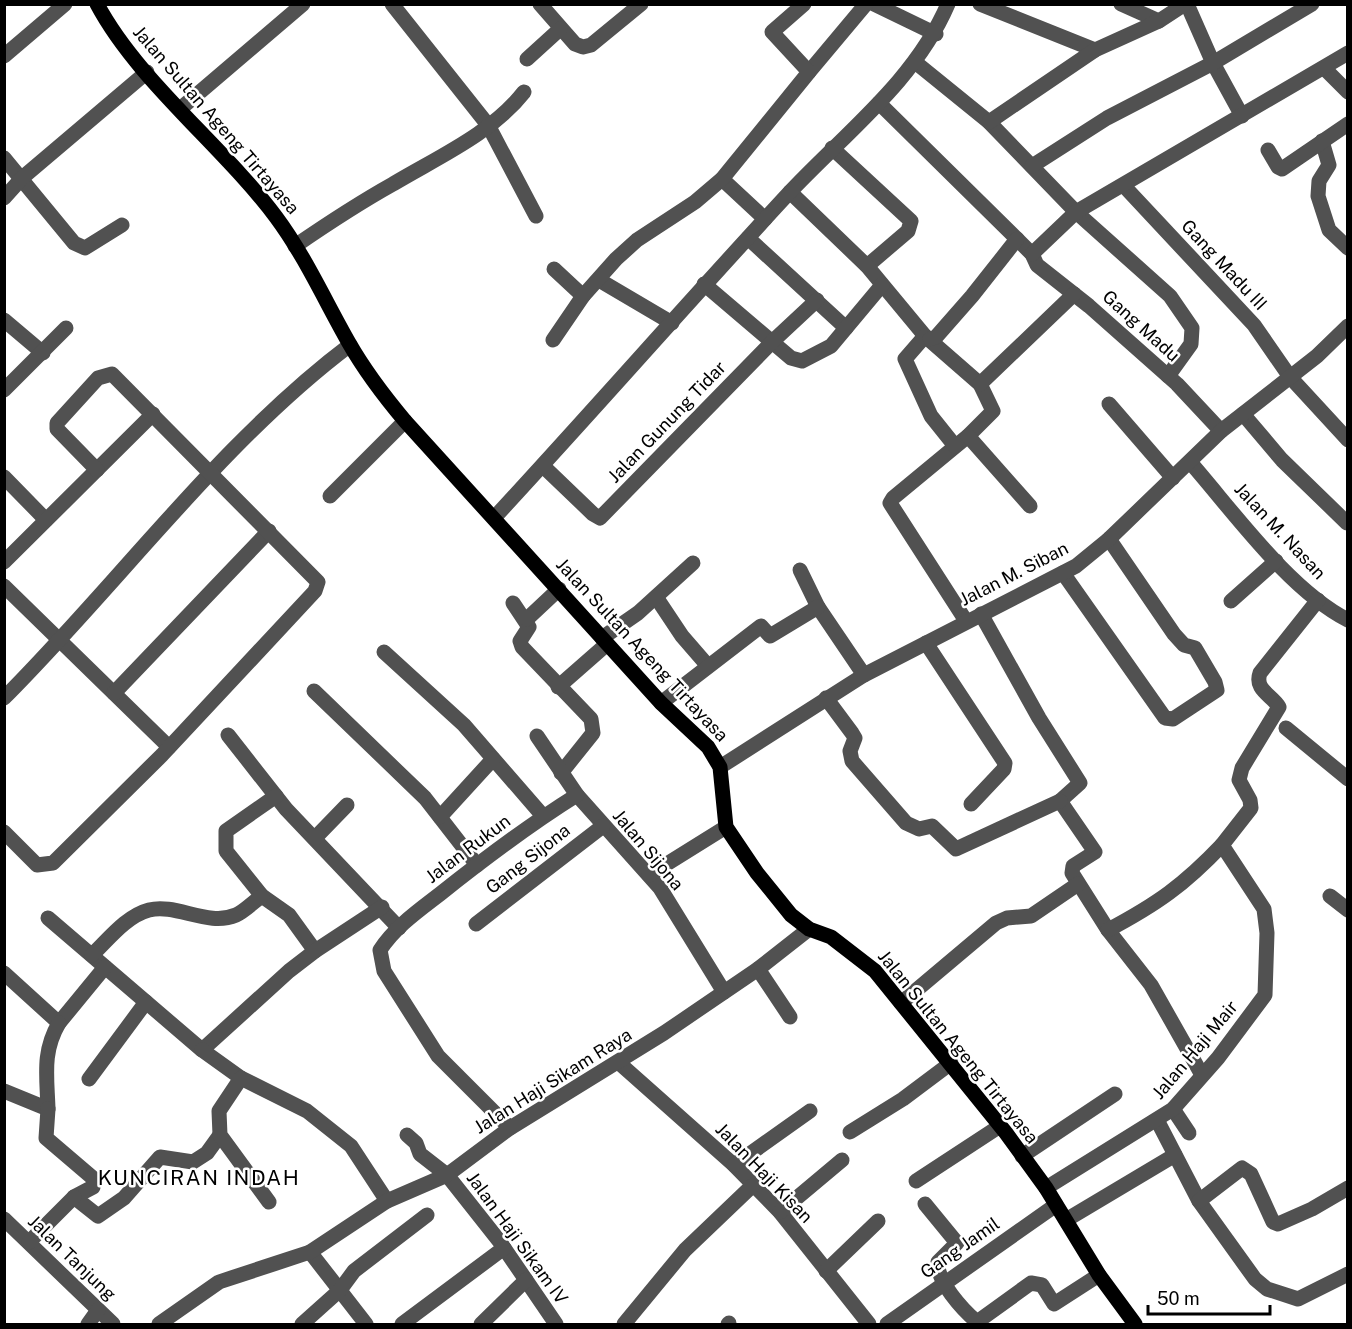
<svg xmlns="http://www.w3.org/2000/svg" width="1352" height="1329" font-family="'Public Sans',sans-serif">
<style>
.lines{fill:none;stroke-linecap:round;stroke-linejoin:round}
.minor{stroke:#515151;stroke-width:15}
.major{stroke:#000;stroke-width:15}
.labels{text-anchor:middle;stroke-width:5;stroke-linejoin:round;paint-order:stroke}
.street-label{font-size:18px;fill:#000;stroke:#fff}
.quarter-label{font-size:21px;letter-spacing:1.5px;fill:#000;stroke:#fff}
</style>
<rect width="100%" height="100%" fill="#fff"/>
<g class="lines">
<g class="minor">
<path d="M392,4L488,125L536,216"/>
<path d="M540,4L575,44L583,47L591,45L641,4"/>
<path d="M874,4L936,34"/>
<path d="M980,4L1095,50"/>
<path d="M1121,4L1159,21"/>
<path d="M1187,4L1213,63L1242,116"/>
<path d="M4,56L65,4"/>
<path d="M527,59L560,29"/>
<path d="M915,62L989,122L1076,212L1170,296L1192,328L1191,344L1168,376"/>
<path d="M1324,68L1348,92"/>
<path d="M809,72L866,4"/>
<path d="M879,103L1017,239L1032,254L1037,265L1089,306L1177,384L1221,431"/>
<path d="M180,109L303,4"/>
<path d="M989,122L1095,50L1159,21L1185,4"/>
<path d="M1322,141L1329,165L1319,181L1318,196L1329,230L1348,248"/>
<path d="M832,148L911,221L908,231L867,266"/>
<path d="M1268,150L1278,167L1282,169L1348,124"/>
<path d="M4,158L74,243L85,248L122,225"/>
<path d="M1032,166L1107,118L1213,63L1312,4"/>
<path d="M722,179L765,219"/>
<path d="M1124,186L1254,325L1290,377L1348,440"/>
<path d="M790,192L867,266L925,336L980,384L993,411L968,436L893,498L890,503L966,621"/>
<path d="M4,198L22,178L147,72"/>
<path d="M748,238L846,328"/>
<path d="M295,246C327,224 359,203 393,184C438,157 491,134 524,92"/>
<path d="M1032,254L1076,212L1348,53"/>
<path d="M554,269L583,296"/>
<path d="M599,280L672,323"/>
<path d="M704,284L791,358L802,361L831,346L882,285"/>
<path d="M4,320L43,353"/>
<path d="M925,336L905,359L931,416L955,446"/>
<path d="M930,339L936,337L972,296L1017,239"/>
<path d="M553,340L583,296L616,259L637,240L695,202L722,179L809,72L772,32L804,4"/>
<path d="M980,384L1074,294"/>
<path d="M4,390L66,328"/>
<path d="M1109,404L1173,478"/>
<path d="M1243,414L1282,460L1347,523"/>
<path d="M968,436L1030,506"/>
<path d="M1190,462C1233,511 1289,590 1348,620"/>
<path d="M543,466L593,514L600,518L773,341L817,300"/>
<path d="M4,477L46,520"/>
<path d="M330,496L405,421"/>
<path d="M494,518C593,411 689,301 788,194C844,134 915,81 948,4"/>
<path d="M4,562L153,414"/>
<path d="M800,570L818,607L864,675"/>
<path d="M1063,573L1165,718L1173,719L1217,690L1215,682L1195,648L1184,645L1174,634L1109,539"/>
<path d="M4,586L169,747"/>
<path d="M656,597L682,636L708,666"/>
<path d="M1231,601L1276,561"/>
<path d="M513,603L529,627L520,641L522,647L591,719L593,733L561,773"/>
<path d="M981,614L1039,718L1080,783L1060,801L1095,852L1073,866L1072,873L1108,930L1151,985L1202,1075"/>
<path d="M527,619L559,589"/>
<path d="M602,638L638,613L693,563"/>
<path d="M926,643L1005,763L1004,769L971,804"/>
<path d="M384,652L464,725L543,816"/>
<path d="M558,687L607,644"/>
<path d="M314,691L425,798L477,865"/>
<path d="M114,693L269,531"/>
<path d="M4,698C119,583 221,442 350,345"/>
<path d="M826,698L852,733L855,738L850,751L852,761L906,823L919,829L932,826L956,849L1060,801"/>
<path d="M661,703L761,626L770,636L818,607"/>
<path d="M1286,728L1348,779"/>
<path d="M228,735L286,809L399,928"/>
<path d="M537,736L577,795L660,888L724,992"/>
<path d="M720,767L864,675L1076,566L1109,539L1221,431L1317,356L1348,326"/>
<path d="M276,796L226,831V851L262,896L289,915L315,951"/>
<path d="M440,817L493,759"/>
<path d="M4,832L37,865L53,863L162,755L315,591L318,582L112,374L98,378L57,423V429L97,470"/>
<path d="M315,838L347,805"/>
<path d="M649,875L726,827"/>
<path d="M1330,896L1348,910"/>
<path d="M48,918L202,1050L289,971L315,951L382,907"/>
<path d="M476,924L603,826"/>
<path d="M1108,930C1157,904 1184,885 1222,845"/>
<path d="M92,955C108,940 126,916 149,910C176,903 208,927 236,915C245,911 253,902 262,896"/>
<path d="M758,969L790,1017"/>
<path d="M4,973L59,1023L105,967"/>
<path d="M901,1003L996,923L1007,918L1031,916L1078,884"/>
<path d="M202,1050L241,1078"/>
<path d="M618,1062L734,1165L780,1212L869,1324"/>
<path d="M89,1079L146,1002"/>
<path d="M4,1091L48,1109C47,1076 42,1052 59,1023"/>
<path d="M48,1109L46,1138L94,1179L93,1187L74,1197L98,1216L124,1198L160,1157L193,1162L207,1153L220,1135"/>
<path d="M1173,1109L1189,1133"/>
<path d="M1157,1120L1199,1201L1255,1279L1267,1289L1298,1299L1348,1274"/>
<path d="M510,1128L438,1056L384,971L380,950C395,927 418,911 440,894C484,859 529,825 577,795"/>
<path d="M850,1132L903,1099L951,1063"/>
<path d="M407,1135L416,1143L420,1154L447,1175L500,1242L556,1324"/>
<path d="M1022,1156L1115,1094"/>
<path d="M734,1165L810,1111"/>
<path d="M916,1181L1000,1126"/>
<path d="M1046,1188L1173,1109L1218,1058L1265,995L1267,933L1264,909L1222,845L1251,808L1250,800L1239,780L1242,768L1279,707C1272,695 1254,690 1260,673L1318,600"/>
<path d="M1199,1201L1242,1168L1251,1174L1273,1222L1278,1224L1312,1209L1348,1188"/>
<path d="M269,1202L220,1135L219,1111L241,1078L307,1111L351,1146L387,1201"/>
<path d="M925,1204L957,1243L938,1262C936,1281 963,1310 977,1322L1031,1283L1042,1285L1054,1304L1099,1275"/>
<path d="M780,1212L842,1160"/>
<path d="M4,1219L113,1324"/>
<path d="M1066,1220L1175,1155"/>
<path d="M29,1242L74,1197"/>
<path d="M310,1252L366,1324"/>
<path d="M826,1271L878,1221"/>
<path d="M88,1324L98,1310"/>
<path d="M159,1324L219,1282L310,1252L387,1201L447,1175L510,1128L664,1033L758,969L809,929"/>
<path d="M302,1324L340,1290L354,1271L427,1215"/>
<path d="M402,1324L504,1248"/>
<path d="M481,1324L526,1280"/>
<path d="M624,1324L685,1250L752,1186"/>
<path d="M728,1324L729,1323"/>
<path d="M887,1324L1056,1205"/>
</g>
<path class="major" d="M97,4C138,81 223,146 276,217C305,256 325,301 349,343C365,371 384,396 405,421L661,703L708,747L720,767L726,827L757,873L791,915L809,929L831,937L875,971L1006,1133L1046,1188L1099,1275L1135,1324"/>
</g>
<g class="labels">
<g class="street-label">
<text transform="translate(216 120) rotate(49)" y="6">Jalan Sultan Ageng Tirtayasa</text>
<text transform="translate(1224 265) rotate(47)" y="6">Gang Madu III</text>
<text transform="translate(1141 326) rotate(42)" y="6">Gang Madu</text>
<text transform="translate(667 422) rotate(-46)" y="6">Jalan Gunung Tidar</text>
<text transform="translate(1280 531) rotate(47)" y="6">Jalan M. Nasan</text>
<text transform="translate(1014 574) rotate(-27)" y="6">Jalan M. Siban</text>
<text transform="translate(642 650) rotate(47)" y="6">Jalan Sultan Ageng Tirtayasa</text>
<text transform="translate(468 849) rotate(-37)" y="6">Jalan Rukun</text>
<text transform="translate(648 850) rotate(50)" y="6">Jalan Sijona</text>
<text transform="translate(528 859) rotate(-38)" y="6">Gang Sijona</text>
<text transform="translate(958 1047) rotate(51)" y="6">Jalan Sultan Ageng Tirtayasa</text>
<text transform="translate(1195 1050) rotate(-50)" y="6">Jalan Haji Mair</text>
<text transform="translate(553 1081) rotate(-32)" y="6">Jalan Haji Sikam Raya</text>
<text transform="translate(764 1173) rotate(46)" y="6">Jalan Haji Kisan</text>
<text transform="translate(517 1238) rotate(54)" y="6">Jalan Haji Sikam IV</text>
<text transform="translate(960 1248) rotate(-35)" y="6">Gang Jamil</text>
<text transform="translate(72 1258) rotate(44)" y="6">Jalan Tanjung</text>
</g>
<g class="quarter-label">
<text x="199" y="1185">KUNCIRAN INDAH</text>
</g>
</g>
<rect width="1352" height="1329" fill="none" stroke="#000000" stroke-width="12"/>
<path d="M1148 1305v9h122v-9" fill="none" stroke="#000000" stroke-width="3"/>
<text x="1157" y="1305" font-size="18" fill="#000000" stroke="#ffffff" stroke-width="4.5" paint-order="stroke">50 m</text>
</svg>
